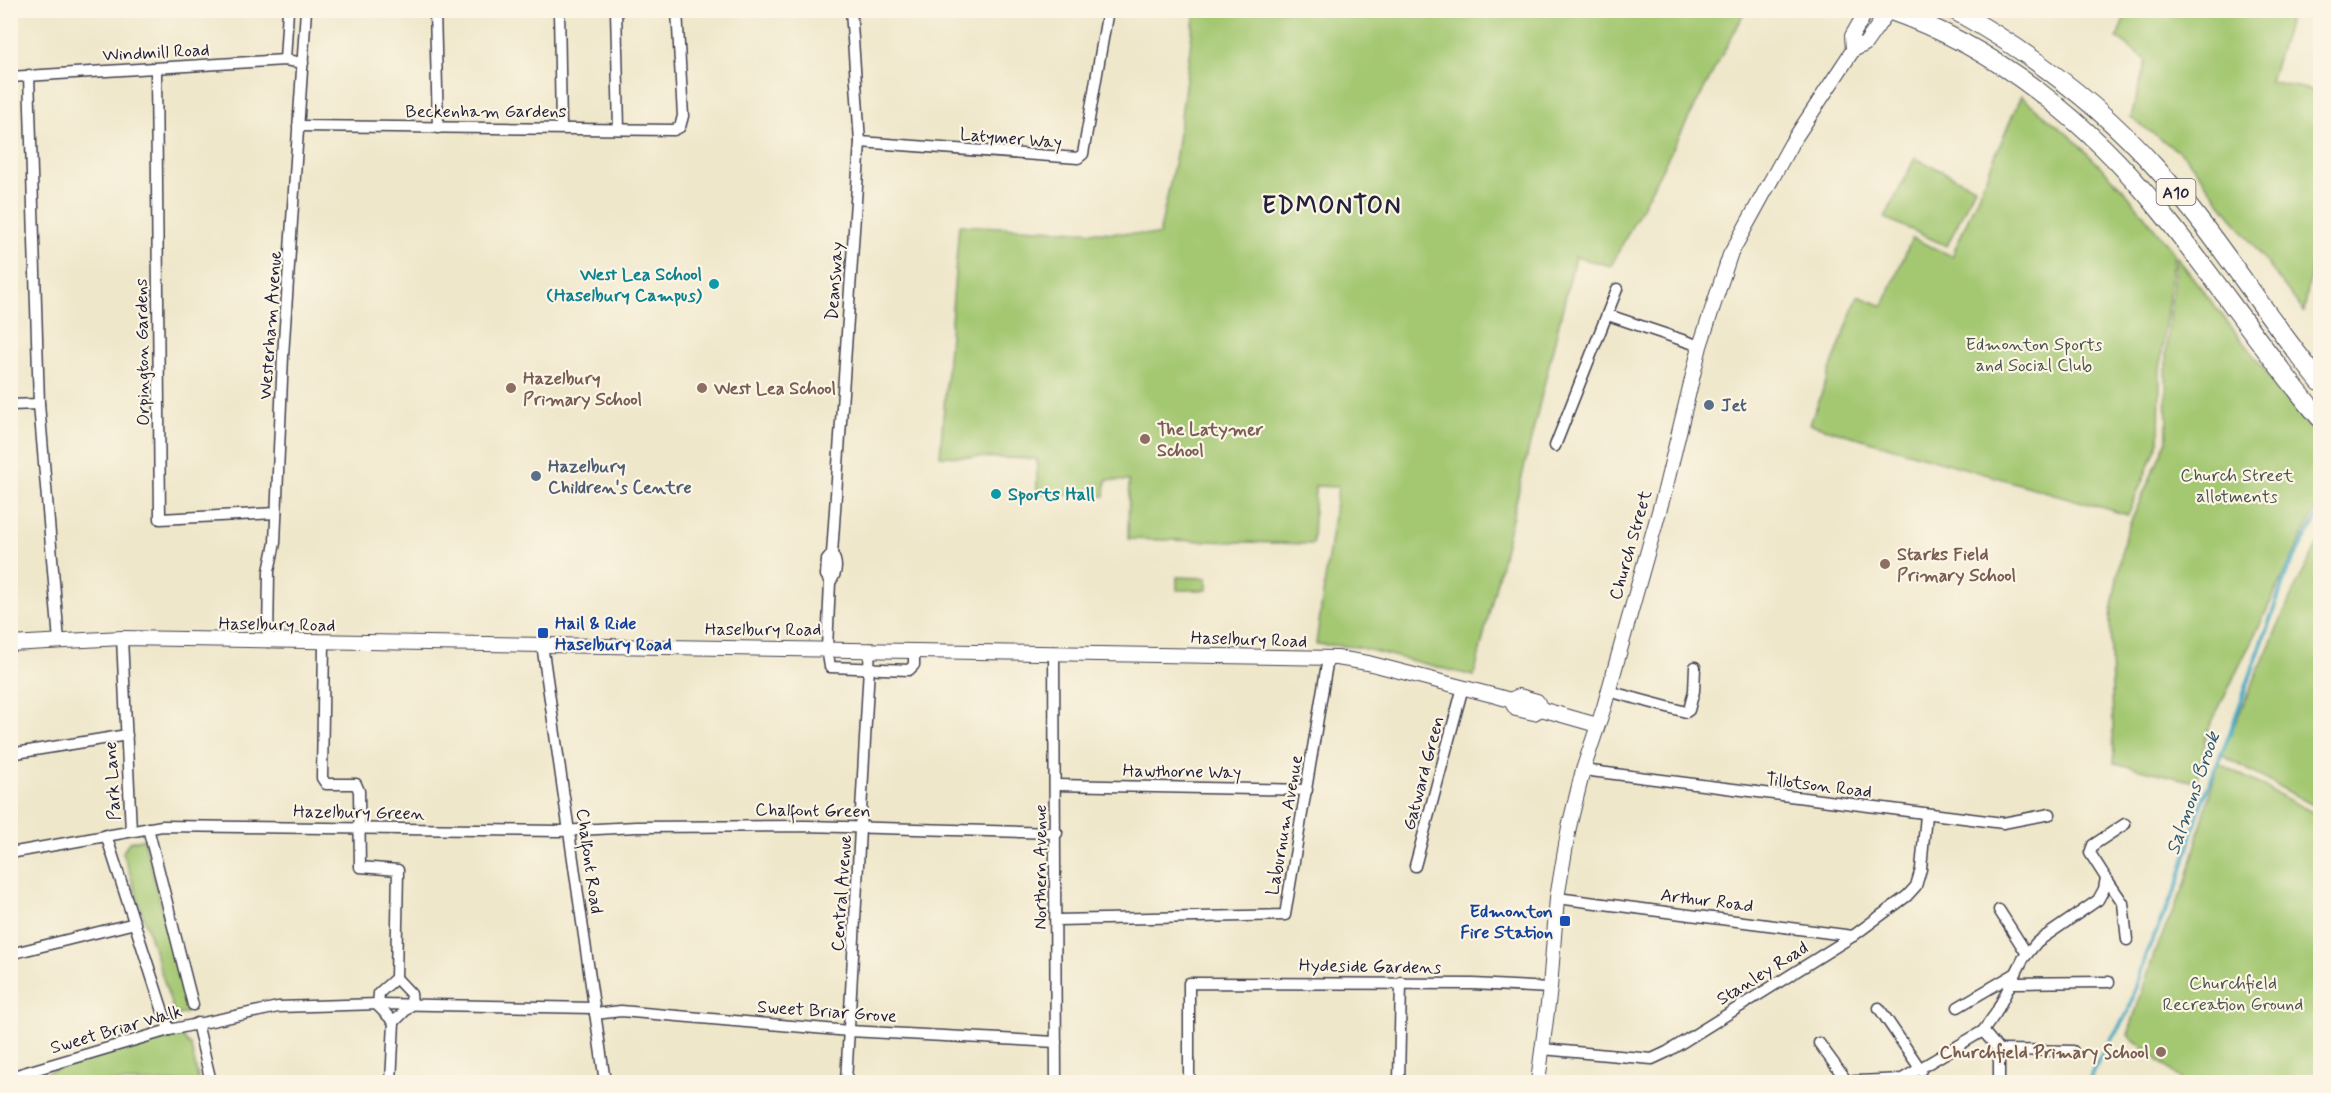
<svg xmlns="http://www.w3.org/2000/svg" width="2331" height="1093" font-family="Mynerve,sans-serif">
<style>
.green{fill:#a4c872;stroke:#637556;stroke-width:1.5}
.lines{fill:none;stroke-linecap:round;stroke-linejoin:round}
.stream{stroke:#43a8c3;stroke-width:4}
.street-casing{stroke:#414050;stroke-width:13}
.secondary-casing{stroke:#414050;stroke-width:16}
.highway-casing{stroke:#414050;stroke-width:20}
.street{stroke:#fff;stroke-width:10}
.secondary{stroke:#fff;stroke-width:14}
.highway{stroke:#fff;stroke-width:18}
.culture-dot{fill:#0f9aa8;stroke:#fcf5e5;stroke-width:2}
.education-dot{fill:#8d6e63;stroke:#fcf5e5;stroke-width:2}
.service-dot{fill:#5c6f8a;stroke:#fcf5e5;stroke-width:2}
.transit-dot{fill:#1a4fb4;stroke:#fcf5e5;stroke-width:2}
.labels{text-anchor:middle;stroke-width:4.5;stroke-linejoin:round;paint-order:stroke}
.shield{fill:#fcf5e5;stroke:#63616e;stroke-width:1.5}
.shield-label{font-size:16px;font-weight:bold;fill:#22223b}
.street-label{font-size:18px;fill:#22223b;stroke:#fcf5e5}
.culture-label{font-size:18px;font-weight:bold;fill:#0d838f;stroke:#fcf5e5;text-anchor:end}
.park-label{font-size:18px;fill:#49544c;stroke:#fcf5e5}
.education-label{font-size:18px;font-weight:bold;fill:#785e54;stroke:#fcf5e5;text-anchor:start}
.service-label{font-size:18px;font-weight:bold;fill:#4e5e75;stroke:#fcf5e5;text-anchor:start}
.transit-label{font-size:18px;font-weight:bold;fill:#164399;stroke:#fcf5e5;text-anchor:start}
.water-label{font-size:20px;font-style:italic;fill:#2f5871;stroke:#fcf5e5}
.district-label{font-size:24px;font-weight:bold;letter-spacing:1.5px;fill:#22223b;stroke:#fcf5e5}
</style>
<rect width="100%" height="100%" fill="#fcf5e5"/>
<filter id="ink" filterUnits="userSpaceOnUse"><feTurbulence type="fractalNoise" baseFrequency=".0167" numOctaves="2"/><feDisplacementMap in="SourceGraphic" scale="12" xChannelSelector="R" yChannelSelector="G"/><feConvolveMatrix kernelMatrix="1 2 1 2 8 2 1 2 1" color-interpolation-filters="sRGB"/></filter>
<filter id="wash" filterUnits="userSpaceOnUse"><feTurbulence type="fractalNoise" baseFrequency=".008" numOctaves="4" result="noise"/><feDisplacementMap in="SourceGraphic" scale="24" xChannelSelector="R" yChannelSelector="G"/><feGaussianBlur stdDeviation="1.35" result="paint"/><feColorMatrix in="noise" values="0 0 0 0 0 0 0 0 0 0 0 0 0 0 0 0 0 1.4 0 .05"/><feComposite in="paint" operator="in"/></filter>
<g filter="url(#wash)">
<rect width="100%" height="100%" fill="#efe7ca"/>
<g class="green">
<path d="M1195,10L1745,11L1611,266L1575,257L1474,676L1357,647L1316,644L1338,487L1315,486L1313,544L1128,539L1129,481L1106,480L1105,496L1037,494V459L940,456L959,225L1159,235L1176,155Z"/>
<path d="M2127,11H2292L2270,81L2320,92V218L2304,312L2186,157L2131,118L2146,60L2117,38Z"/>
<path d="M2021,96L2071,137L2126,192L2174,253L2160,370L2159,441L2128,515L1810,424L1858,296L1883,306L1912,238L1952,256Z"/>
<path d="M1915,158L1975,187L1947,246L1885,218Z"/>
<path d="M2176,256L2320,441V501L2208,730L2196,782L2114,763L2110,617L2125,535L2167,440L2166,353Z"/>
<path d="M2320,540V809L2221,755L2294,590Z"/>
<path d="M1177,577L1207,578V590H1177Z"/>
<path d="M2218,763L2320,816V1082H2184L2128,1035L2155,951L2185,885Z"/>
<path d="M144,839L187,1009L186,1013L175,1016L123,852L129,842Z"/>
<path d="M180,1035L191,1046L199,1082H18L104,1053Z"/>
</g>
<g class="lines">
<path class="stream" d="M2089,1082L2098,1061L2128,1012L2146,954L2178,884L2200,807L2230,733L2288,569L2320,512"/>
</g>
</g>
<g filter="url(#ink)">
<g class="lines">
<defs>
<g id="street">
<path d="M435,10L438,128"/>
<path d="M559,10L561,128"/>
<path d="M616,10L619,129"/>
<path d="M285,60L288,10"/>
<path d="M156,69L160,519L276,513"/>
<path d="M29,75L39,404L59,641"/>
<path d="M10,77L285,60L303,63"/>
<path d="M298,126L674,130L680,127L683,116L677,10"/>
<path d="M860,142L1078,158L1083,154L1108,10"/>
<path d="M1608,315L1700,346"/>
<path d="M10,405L39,404"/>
<path d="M1555,446L1617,289"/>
<path d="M832,554L827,560L826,575L830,582L827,648L830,667L909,670L914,665V650"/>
<path d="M830,582C837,574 838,563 832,554L860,142L851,10"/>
<path d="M122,638L131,831"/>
<path d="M268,642L269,571L275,543L283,356L306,10"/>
<path d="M324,643L322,778L326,784H356L359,791L360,867L398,870L396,978"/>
<path d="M542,644L605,1082"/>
<path d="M1054,652L1056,1082"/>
<path d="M1608,691L1686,712L1689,710L1694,691L1695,667"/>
<path d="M10,754L127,735"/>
<path d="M1583,770L2003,823L2050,814"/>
<path d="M1056,785L1307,790"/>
<path d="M148,828L193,1005"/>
<path d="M106,835L169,1030"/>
<path d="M10,853L162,826L559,831L636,827L807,826L1057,833"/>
<path d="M1415,866L1463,687"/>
<path d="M2106,878L2123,903L2127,940"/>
<path d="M1557,898L1853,936"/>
<path d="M1999,910L2027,954"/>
<path d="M1057,920L1285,915L1328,658"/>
<path d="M10,954L135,923"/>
<path d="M396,978L411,994L412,1004L394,1022L378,1006L379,993Z"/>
<path d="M2012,983L2109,982"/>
<path d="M1958,1007L2016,973"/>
<path d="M1879,1008L1921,1070"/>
<path d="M595,1014L621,1011L849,1031L1056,1042"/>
<path d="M197,1023L211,1082"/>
<path d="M1983,1031L1999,1050V1082"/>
<path d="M1819,1043L1846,1080"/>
<path d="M1542,1049L1652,1059L1667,1052L1853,936L1907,896L1916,886L1921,869L1926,815"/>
<path d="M1999,1050L2073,1051"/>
<path d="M10,1077L169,1030L278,1007L379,1004L594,1008"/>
<path d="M391,1082L394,1022"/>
<path d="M846,1082L870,649"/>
<path d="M1189,1082V983L1473,984L1550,988"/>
<path d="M1399,1082L1401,982"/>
<path d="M1838,1082L1902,1079L1983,1031L1996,1013L2023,959L2037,942L2098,900L2104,889L2106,878L2090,853L2093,845L2125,824"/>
</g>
<g id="secondary">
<path d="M1853,50L1852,36L1867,10"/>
<path d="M10,644L122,638L1337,658L1368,663L1496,696L1510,700L1516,709L1534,713L1541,709L1597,725"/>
<path d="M1510,700L1519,696L1537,701L1541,709"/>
<path d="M1538,1082L1550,988L1557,898L1569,827L1583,770L1604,707L1665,490L1700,346L1730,255L1791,144L1853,50L1865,44L1889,10"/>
</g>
<g id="highway">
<path d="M1888,10C1997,47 2091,124 2162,213C2217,280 2264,353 2320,418"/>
<path d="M1954,10C2030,52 2099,104 2157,169C2216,234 2263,313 2320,382"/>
</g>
</defs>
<use href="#street" class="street-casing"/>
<use href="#secondary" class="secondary-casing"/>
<use href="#highway" class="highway-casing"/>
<use href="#street" class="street"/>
<use href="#secondary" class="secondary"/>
<use href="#highway" class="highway"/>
</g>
</g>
<g class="culture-dot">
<circle cx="714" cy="284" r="6"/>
<circle cx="996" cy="494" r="6"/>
</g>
<g class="education-dot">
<circle cx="511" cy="388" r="6"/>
<circle cx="702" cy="388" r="6"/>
<circle cx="1145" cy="439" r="6"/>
<circle cx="1885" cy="564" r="6"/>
<circle cx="2161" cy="1052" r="6"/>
</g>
<g class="service-dot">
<circle cx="1709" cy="405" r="6"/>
<circle cx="536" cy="476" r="6"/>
</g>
<g class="transit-dot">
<rect x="537" y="627" width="12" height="12" rx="3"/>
<rect x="1559" y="915" width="12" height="12" rx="3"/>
</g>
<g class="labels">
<rect class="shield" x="2156.5" y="179" width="39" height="26" rx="4.5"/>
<g class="shield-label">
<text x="2176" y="198">A10</text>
</g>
<g class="street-label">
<text transform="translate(156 52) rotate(-3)" y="6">Windmill Road</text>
<text x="486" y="117">Beckenham Gardens</text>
<text transform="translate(1011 138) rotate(5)" y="6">Latymer Way</text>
<text transform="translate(834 281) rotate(-86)" y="6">Deansway</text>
<text transform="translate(270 325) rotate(-86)" y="6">Westerham Avenue</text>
<text transform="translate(142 352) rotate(-91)" y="6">Orpington Gardens</text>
<text transform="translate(1630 545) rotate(-74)" y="6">Church Street</text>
<text transform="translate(277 624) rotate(1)" y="6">Haselbury Road</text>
<text x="763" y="635">Haselbury Road</text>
<text transform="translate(1249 639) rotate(2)" y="6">Haselbury Road</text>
<text transform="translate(1182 771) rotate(1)" y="6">Hawthorne Way</text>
<text transform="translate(1423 773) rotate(-75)" y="6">Gatward Green</text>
<text transform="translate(112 781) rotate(-93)" y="6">Park Lane</text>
<text transform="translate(1819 785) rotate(7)" y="6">Tillotson Road</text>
<text transform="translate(813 810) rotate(1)" y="6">Chalfont Green</text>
<text transform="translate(359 812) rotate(1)" y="6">Hazelbury Green</text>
<text transform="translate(1284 825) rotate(-80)" y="6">Laburnum Avenue</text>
<text transform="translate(590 861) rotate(82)" y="6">Chalfont Road</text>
<text transform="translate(1040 867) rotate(-90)" y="6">Northern Avenue</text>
<text transform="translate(841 893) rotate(-86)" y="6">Central Avenue</text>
<text transform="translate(1707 900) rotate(7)" y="6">Arthur Road</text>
<text transform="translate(1370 966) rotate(1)" y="6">Hydeside Gardens</text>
<text transform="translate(1762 973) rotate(-32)" y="6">Stanley Road</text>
<text transform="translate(827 1011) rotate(4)" y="6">Sweet Briar Grove</text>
<text transform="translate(116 1029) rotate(-16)" y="6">Sweet Briar Walk</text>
</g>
<g class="culture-label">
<text x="702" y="280">West Lea School<tspan x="702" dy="21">(Haselbury Campus)</tspan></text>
<text x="1008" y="500" text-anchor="start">Sports Hall</text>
</g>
<g class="park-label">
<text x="2034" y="350">Edmonton Sports<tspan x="2034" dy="21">and Social Club</tspan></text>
<text x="2237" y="481">Church Street<tspan x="2237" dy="21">allotments</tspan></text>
<text x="2233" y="989">Churchfield<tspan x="2233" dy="21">Recreation Ground</tspan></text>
</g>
<g class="education-label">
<text x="523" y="384">Hazelbury<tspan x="523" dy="21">Primary School</tspan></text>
<text x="714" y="394">West Lea School</text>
<text x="1157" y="435">The Latymer<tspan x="1157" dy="21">School</tspan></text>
<text x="1897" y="560">Starks Field<tspan x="1897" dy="21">Primary School</tspan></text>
<text x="2149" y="1058" text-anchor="end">Churchfield Primary School</text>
</g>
<g class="service-label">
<text x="1721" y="411">Jet</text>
<text x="548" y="472">Hazelbury<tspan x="548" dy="21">Children's Centre</tspan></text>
</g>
<g class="transit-label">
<text x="555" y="629">Hail &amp; Ride<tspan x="555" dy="21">Haselbury Road</tspan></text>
<text x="1553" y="917" text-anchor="end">Edmonton<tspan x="1553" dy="21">Fire Station</tspan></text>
</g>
<g class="water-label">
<text transform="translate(2192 793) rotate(-71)" y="7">Salmons Brook</text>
</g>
<g class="district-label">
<text x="1332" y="213">EDMONTON</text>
</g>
</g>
<rect width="2331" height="1093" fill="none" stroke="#fcf5e5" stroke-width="36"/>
</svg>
